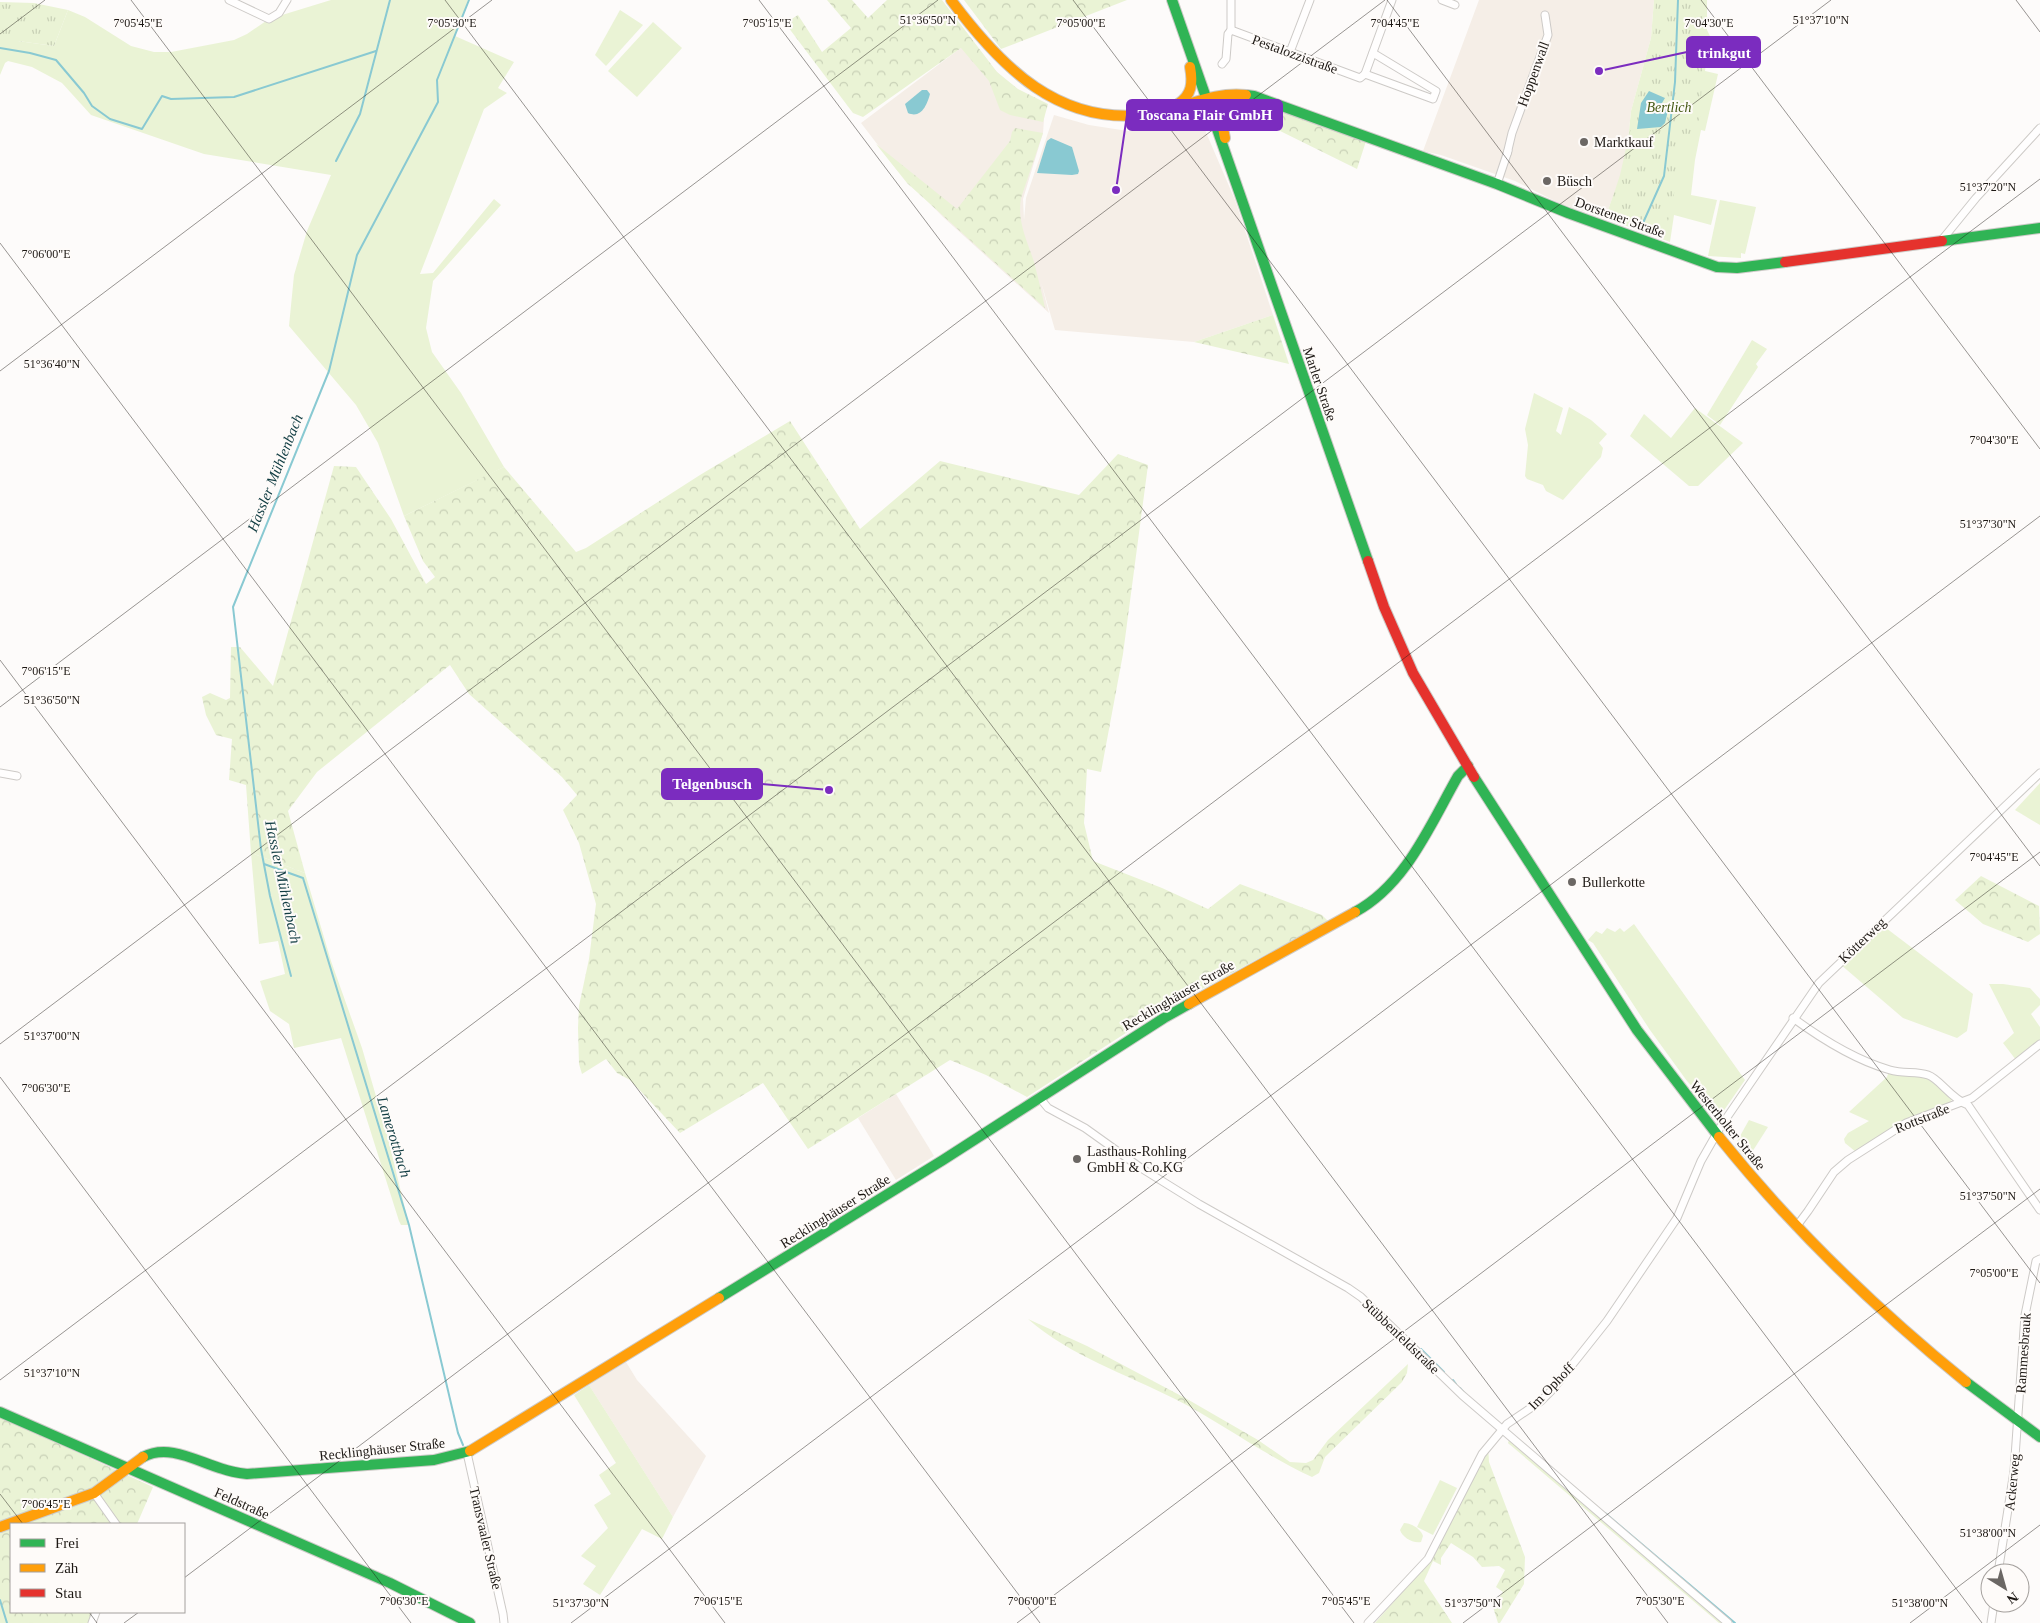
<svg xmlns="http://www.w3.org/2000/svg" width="2040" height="1623" font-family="'Times New Roman',serif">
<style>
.built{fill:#f5eee7}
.green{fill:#eaf3d5}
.forest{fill:url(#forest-crowns)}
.park{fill:url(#park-tufts)}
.water{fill:#89c9d2}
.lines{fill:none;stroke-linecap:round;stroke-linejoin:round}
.stream{stroke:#89c9d2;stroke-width:2}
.street-casing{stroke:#cdcac7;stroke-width:9}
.fast-casing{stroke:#cdcac7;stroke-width:12}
.slow-casing{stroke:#cdcac7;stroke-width:12}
.jam-casing{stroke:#cdcac7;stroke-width:12}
.street{stroke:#fffefe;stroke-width:7}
.fast{stroke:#30b455;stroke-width:10}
.slow{stroke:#ff9f0a;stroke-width:10}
.jam{stroke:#e5322d;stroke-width:10}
.ticks{fill:none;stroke:#1d1814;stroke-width:1;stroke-opacity:0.45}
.poi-dot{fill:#6b6764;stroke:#fefbf9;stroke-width:2}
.labels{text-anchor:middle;stroke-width:4;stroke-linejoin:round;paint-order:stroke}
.street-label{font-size:14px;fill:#1d1814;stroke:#fefbf9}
.park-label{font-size:14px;font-style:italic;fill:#455813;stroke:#fefbf9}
.poi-label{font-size:14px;fill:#1d1814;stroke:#fefbf9;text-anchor:start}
.water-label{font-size:15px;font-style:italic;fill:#103c42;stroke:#fefbf9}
.ticks-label{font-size:12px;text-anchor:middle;fill:#1d1814;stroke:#fefbf9;stroke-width:4;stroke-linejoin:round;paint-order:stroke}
.leader{fill:none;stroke:#7b2cbf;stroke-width:2}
.callout-dot{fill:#7b2cbf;stroke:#fefbf9;stroke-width:2}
.callout{fill:#7b2cbf;stroke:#7b2cbf;stroke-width:2}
.callout-label{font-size:15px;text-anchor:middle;font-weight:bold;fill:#fff}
</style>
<defs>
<pattern id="forest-crowns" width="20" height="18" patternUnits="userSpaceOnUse" patternTransform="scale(1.25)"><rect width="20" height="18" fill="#eaf3d5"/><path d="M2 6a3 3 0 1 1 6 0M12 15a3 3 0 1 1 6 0" fill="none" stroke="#c8d0b6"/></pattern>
<pattern id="park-tufts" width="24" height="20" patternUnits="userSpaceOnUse" patternTransform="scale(1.25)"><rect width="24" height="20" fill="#eaf3d5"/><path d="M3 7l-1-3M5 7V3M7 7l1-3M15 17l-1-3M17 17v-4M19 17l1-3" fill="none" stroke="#c8d0b6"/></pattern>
</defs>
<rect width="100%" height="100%" fill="#fdfbfa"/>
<g class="built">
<path d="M1479,0H1654L1651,38L1631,111L1628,140L1621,175L1605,218L1561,204L1515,181L1441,155L1423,151Z"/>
<path d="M970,41L997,72L1018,91L1045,106L1043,133L1023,199L1024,220L1026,198L1054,115L1089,125L1128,131L1161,129L1202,123L1235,200L1273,315L1194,342L1055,330L1041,282L1049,313L943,217L897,170L861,123Z"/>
<path d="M896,1094L934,1156L896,1180L858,1118Z"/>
<path d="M626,1362L637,1380L706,1456L673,1517L589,1385Z"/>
</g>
<g class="green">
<path d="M331,0H468L455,36L514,62L498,88L507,93L484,109L420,274L433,273L494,199L501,205L433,281L426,328L432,352L461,393L504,467L404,516L378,443L356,405L289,326L294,275L307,231L331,175L204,154L91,115L62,83L32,67L8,61L5,63L0,75V41H18L54,46L68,10L85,17L131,46L154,52H171L234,40L247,34L269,19Z"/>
<path d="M1654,0H1707V30L1710,36L1705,71L1718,74L1705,131L1701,130L1695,160L1691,195L1717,200L1711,225L1674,215L1670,242L1605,218L1621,175L1628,140L1631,111L1651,38Z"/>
<path d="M620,10L643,25L606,66L595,55Z"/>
<path d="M653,22L682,48L637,97L608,71Z"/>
<path d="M1720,200L1756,207L1745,254L1741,253V258L1708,256Z"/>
<path d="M1752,340L1767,349L1756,364L1758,367L1720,425L1707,415Z"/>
<path d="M1534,393L1563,408L1556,431L1561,435L1569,407L1591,420L1607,434L1599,443L1603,448L1601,457L1563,500L1546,491L1543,485L1527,479L1525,476L1528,445L1525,429Z"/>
<path d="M1695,408L1743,443L1698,486H1689L1630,436L1644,414L1671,438Z"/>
<path d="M2040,783V825L2015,810Z"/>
<path d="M251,853L305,873L331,961L362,1048L387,1134L409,1225H401L399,1221L341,1038L294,1048L289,1024L270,1011L260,981L285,974L278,941L259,944Z"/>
<path d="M1634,924L1745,1080L1720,1116L1687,1081L1650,1030L1593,943L1588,940L1596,931L1602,934L1607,928L1615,932L1620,928L1624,932Z"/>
<path d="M1882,925L1973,994L1967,1031L1957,1038L1903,1018L1840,964Z"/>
<path d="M1989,984H2003L2030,988L2040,999V1005L2031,1014L2040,1027V1040L2016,1060L2003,1043L2014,1033Z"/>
<path d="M1889,1071C1923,1076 1927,1074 1952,1099L1949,1105L1901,1122L1856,1152L1845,1143L1844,1139L1848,1133L1869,1121L1849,1112L1887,1077Z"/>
<path d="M1749,1120L1768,1127L1747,1160L1735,1145Z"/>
<path d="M589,1385L673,1517L662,1539L642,1529L600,1595L583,1584L596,1566L581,1556L608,1528L594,1505L611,1494L599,1475L616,1463L574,1395Z"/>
<path d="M1440,1480L1457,1488L1433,1535L1417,1527Z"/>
<path d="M1404,1523C1411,1523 1421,1529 1423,1536L1421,1542C1413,1544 1402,1537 1400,1530Z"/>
</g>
<g class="forest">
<path d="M827,0H852L868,18L887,0H942L997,72L1018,89L1048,104L1043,122L1010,115L1000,110L989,81L961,48L863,117L853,113L785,23L798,15L822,52L851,28Z"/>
<path d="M964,0H1127L1001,49Z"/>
<path d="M1241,104L1269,107L1367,138L1357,169L1260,121L1234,113V107Z"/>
<path d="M1015,128L1043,133L1021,198C1017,222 1027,240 1034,262C1038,278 1042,293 1045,308L907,183L876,144L957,209L1010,141L1012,132Z"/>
<path d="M1273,315L1289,364L1194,342Z"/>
<path d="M790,421L860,529L940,461L1079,495L1118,454L1148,465L1123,654L1101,772L1087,769L1084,823L1093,861L1162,888L1208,909L1240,884L1322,915L1328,921L1152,1016L1027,1097L986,1075L950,1060L808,1149L763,1083L680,1133L630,1080L617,1073L606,1059L582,1074L579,1064L578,1028L579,1006L589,959L596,904L579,843L563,810L577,795L562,777L469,694L450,665L317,772L288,811L305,873L251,853L246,785L229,780L232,739L216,735L206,715L202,697L210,693L226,700L230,698L231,647H240L273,686L334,466L356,467L391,519L426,584L435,577L423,561L404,516L493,472L504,467L576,552L586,548L700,475Z"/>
<path d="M1981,876L2039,906L2040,934L2028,942L1983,924L1955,900Z"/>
<path d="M1028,1319L1087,1346L1187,1399L1258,1440L1290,1462L1306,1463L1313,1460L1328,1440L1408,1364L1407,1373L1402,1382L1325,1457L1319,1473L1312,1477C1264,1455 1222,1423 1175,1399C1126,1374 1070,1356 1028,1319Z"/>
<path d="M0,1417L153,1487L137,1524H11V1612H98L94,1623H0Z"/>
<path d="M1511,1434L1732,1623H1719L1508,1443Z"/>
<path d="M1488,1446L1489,1462L1525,1557L1524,1584L1500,1623H1498L1493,1607L1503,1592L1496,1587L1505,1570L1499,1566L1482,1567L1473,1557L1451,1543L1441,1558V1565L1433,1561L1424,1581L1452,1623H1375L1433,1557Z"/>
</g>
<g class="park">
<path d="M1656,0H1706L1700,118L1681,149L1671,213L1663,233L1625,219L1606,218L1620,175L1634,113L1653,41Z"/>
<path d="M0,2L34,3L68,10L54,46L18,41H0Z"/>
</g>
<g class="water">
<path d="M922,90H927L930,94C927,105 921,119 908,113L905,104Z"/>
<path d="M1649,91L1665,98L1662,103L1669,106L1665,123L1661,127L1637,129L1641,103Z"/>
<path d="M1051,138L1072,147L1079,171L1078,174L1072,175L1037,173L1047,141Z"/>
</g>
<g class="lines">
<g class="stream">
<path d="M0,48L30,53L56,60L84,93L92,106L110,119L142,129L162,96L171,99L234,97L376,51"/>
<path d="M336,161L360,114L390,0"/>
<path d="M1643,223L1664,176L1675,82L1678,0"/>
<path d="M264,864L303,878L409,1225L458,1433L463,1445"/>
<path d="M291,976L270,896L261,849L233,607L329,371L357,255L438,102L437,80L469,0"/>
<path d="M1421,1349L1444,1372"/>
<path d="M1453,1380L1456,1384"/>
<path d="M1460,1388L1465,1394"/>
<path d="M1605,1513L1735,1623"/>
<path d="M0,1600L7,1623"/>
</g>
<defs>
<g id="street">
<path d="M229,0L269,19L279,13L287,0"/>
<path d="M1442,0L1455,5"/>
<path d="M1231,30L1360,78L1365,74L1392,0"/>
<path d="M1290,52L1310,0"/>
<path d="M1222,64L1226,59L1228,34L1231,30V0"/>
<path d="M1365,74L1433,99L1436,91L1373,53"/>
<path d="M1507,154L1512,133L1548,35L1545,15"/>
<path d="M1497,184L1508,151"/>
<path d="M1941,241L1976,198L2040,128"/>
<path d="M0,773L17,776"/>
<path d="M1793,1018C1823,1040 1855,1060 1890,1070C1903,1074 1916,1071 1928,1075C1940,1079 1950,1098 1968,1105L2040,1210"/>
<path d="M1039,1097L1048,1108L1085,1128L1141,1168L1199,1204L1348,1288L1361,1297L1462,1395L1728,1623"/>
<path d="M1796,1227L1808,1211L1834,1172L1848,1160L1906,1123L1972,1098L2040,1044"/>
<path d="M467,1453L503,1614L504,1623"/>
<path d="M94,1493L116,1524"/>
<path d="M1998,1573L2014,1471L2025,1315L2036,1261L2040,1259"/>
<path d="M92,1623L96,1612"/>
<path d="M1368,1623L1428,1559L1482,1454L1507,1424L1541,1401L1553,1389L1607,1321L1677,1218L1701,1161L1721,1126L1819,983L2040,773"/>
<path d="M1991,1623L1994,1603"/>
</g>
<g id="fast">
<path d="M1172,0L1368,561"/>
<path d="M1246,95L1254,96L1497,184L1568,213L1717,267L1737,268L1785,262"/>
<path d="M1942,241L2040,228"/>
<path d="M1474,777L1637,1030L1719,1137"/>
<path d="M1355,912C1406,885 1431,823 1458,776L1468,766"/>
<path d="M719,1298L943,1160L1164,1018L1189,1004"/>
<path d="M1966,1382L2040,1437"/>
<path d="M0,1412L390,1583L470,1623"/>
<path d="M143,1457C169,1443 198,1462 223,1469C231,1472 239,1473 247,1474L434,1460L470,1451"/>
</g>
<g id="slow">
<path d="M951,0C1001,67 1059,127 1150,114C1183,109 1212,91 1246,95"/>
<path d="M1178,104C1192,95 1193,83 1190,67"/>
<path d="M1225,138C1221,119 1217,107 1238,97"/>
<path d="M1189,1004L1355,912"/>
<path d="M1719,1137C1792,1228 1876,1309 1966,1382"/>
<path d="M470,1451L719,1298"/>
<path d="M0,1527L94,1493L143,1457"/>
</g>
<g id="jam">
<path d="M1785,262L1942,241"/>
<path d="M1368,561L1384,607L1413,673L1474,777"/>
</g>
</defs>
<use href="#street" class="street-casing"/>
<use href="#fast" class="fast-casing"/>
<use href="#slow" class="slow-casing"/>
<use href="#jam" class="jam-casing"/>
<use href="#street" class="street"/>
<use href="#fast" class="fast"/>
<use href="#slow" class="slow"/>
<use href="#jam" class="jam"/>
</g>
<path class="ticks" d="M131,0L1354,1623M445,0L1668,1623M759,0L1982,1623M1073,0L2040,1283M1387,0L2040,866M1701,0L2040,449M2016,0L2040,32M0,34L45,0M0,243L1040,1623M0,371L492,0M0,660L725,1623M0,707L938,0M0,1044L1385,0M0,1077L411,1623M0,1380L1831,0M0,1494L23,1524M184,1578L2040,179M89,1612L97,1623M124,1623L139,1612M571,1623L2040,516M1017,1623L2040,852M1463,1623L2040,1189M1910,1623L2040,1525"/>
<g class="poi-dot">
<circle cx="1584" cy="142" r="5"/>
<circle cx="1547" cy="181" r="5"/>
<circle cx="1572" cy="882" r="5"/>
<circle cx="1077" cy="1159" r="5"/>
</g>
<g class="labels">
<g class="street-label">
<text transform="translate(1295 54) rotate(20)" y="5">Pestalozzistraße</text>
<text transform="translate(1533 74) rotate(-70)" y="5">Hoppenwall</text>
<text transform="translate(1620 217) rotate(20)" y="5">Dorstener Straße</text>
<text transform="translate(1320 384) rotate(71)" y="5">Marler Straße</text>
<text transform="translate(1862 940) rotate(-44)" y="5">Kötterweg</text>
<text transform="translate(1178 995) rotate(-30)" y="5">Recklinghäuser Straße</text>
<text transform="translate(1922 1118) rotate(-22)" y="5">Rottstraße</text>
<text transform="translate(1728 1125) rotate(51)" y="5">Westerholter Straße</text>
<text transform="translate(835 1211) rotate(-32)" y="5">Recklinghäuser Straße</text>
<text transform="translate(1401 1336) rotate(44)" y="5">Stübbenfeldstraße</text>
<text transform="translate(2023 1353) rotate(-86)" y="5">Rammesbrauk</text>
<text transform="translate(1551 1386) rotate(-46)" y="5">Im Ophoff</text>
<text transform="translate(382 1449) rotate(-6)" y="5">Recklinghäuser Straße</text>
<text transform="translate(2012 1482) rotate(-84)" y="5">Ackerweg</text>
<text transform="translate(242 1503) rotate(24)" y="5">Feldstraße</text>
<text transform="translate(486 1538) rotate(77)" y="5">Transvaaler Straße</text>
</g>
<g class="park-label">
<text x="1669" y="112">Bertlich</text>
</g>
<g class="poi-label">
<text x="1594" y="147">Marktkauf</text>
<text x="1557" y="186">Büsch</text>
<text x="1582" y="887">Bullerkotte</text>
<text x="1087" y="1156">Lasthaus-Rohling<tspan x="1087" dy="16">GmbH &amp; Co.KG</tspan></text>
</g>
<g class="water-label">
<text transform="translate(275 473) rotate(-68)" y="5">Hassler Mühlenbach</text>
<text transform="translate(283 882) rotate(78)" y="5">Hassler Mühlenbach</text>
<text transform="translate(394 1137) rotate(73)" y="5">Lamerottbach</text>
</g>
</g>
<g class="ticks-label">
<text x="928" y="24">51°36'50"N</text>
<text x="1821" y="24">51°37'10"N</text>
<text x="138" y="27">7°05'45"E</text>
<text x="452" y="27">7°05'30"E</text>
<text x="1081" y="27">7°05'00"E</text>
<text x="1395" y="27">7°04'45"E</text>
<text x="1709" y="27">7°04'30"E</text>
<text x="767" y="27">7°05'15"E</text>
<text x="1988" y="191">51°37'20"N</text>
<text x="46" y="258">7°06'00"E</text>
<text x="52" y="368">51°36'40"N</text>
<text x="1994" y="444">7°04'30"E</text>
<text x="1988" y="528">51°37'30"N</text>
<text x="46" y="675">7°06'15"E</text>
<text x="52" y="704">51°36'50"N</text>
<text x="1994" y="861">7°04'45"E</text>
<text x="52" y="1040">51°37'00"N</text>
<text x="46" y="1092">7°06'30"E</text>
<text x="1988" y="1200">51°37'50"N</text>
<text x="1994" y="1277">7°05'00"E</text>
<text x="52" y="1377">51°37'10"N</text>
<text x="46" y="1508">7°06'45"E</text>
<text x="1988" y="1537">51°38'00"N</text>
<text x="404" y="1605">7°06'30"E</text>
<text x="718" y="1605">7°06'15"E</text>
<text x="1032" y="1605">7°06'00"E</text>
<text x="1346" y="1605">7°05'45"E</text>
<text x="1660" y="1605">7°05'30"E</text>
<text x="581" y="1607">51°37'30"N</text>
<text x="1473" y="1607">51°37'50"N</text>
<text x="1920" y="1607">51°38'00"N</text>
</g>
<path class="leader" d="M1599 71L1687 52M1116 190L1127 115M829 790L762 784"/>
<g class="callout-dot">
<circle cx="1599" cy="71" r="5"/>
<circle cx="1116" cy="190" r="5"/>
<circle cx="829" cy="790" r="5"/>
</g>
<g class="callout">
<rect x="1687" y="37" width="73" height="30" rx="5"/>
<rect x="1127" y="100" width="155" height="30" rx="5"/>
<rect x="662" y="769" width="100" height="30" rx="5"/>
</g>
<g class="callout-label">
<text x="1724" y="58">trinkgut</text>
<text x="1205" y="120">Toscana Flair GmbH</text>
<text x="712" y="789">Telgenbusch</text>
</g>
<rect x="10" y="1523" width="175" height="90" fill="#fefbf9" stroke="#a4a09d"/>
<rect x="20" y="1539" width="25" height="8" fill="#30b455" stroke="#a4a09d"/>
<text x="55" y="1548" font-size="15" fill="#1d1814">Frei</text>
<rect x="20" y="1564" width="25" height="8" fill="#ff9f0a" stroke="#a4a09d"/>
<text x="55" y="1573" font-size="15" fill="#1d1814">Zäh</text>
<rect x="20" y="1589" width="25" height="8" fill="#e5322d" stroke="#a4a09d"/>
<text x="55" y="1598" font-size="15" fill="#1d1814">Stau</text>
<g transform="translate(2005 1588) rotate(143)"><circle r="24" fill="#fefbf9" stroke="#a4a09d"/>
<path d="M0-4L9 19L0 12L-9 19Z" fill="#6b6764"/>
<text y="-8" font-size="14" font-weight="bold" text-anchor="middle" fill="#1d1814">N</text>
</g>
</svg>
